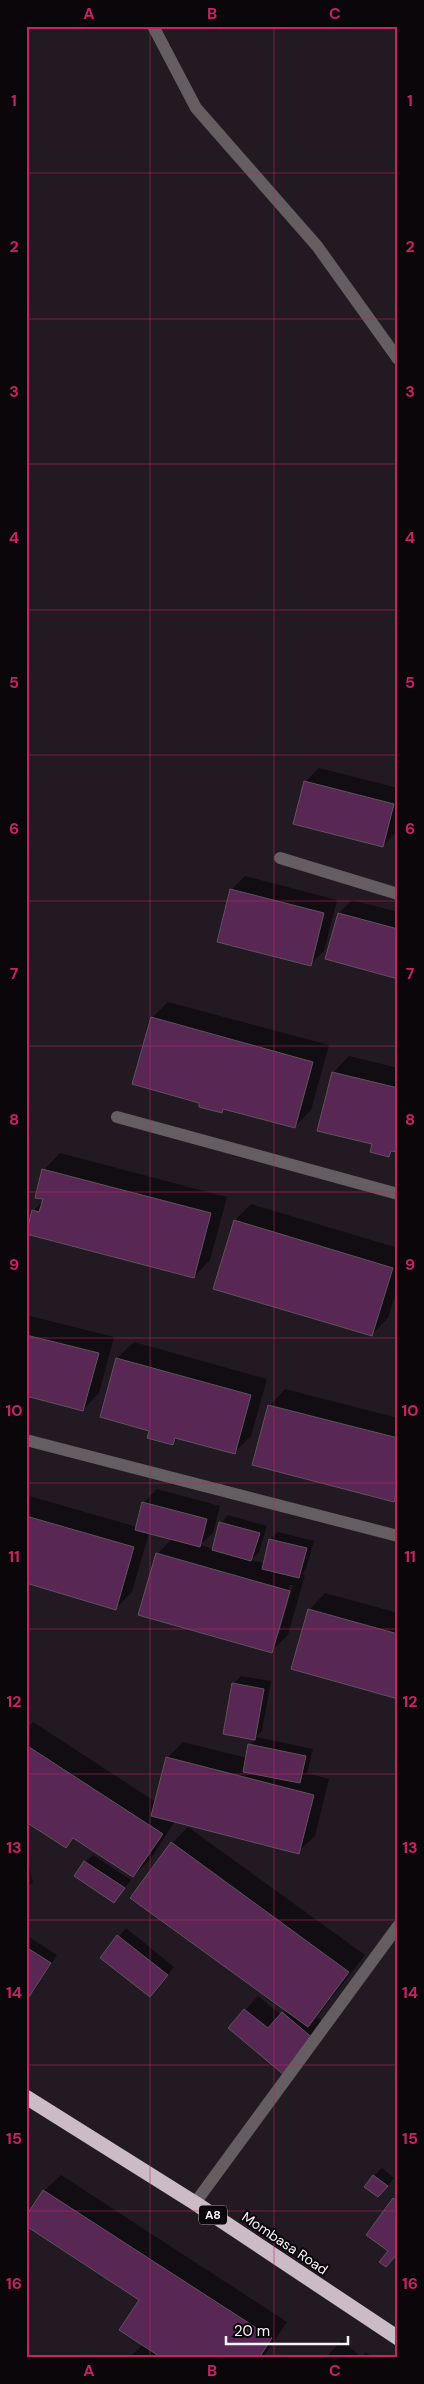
<svg xmlns="http://www.w3.org/2000/svg" width="424" height="2384" font-family="'DM Sans',sans-serif">
<style>
.shadow{fill:#0007;fill-rule:evenodd}
.building{fill:#592754;stroke:#5f535d}
.lines{fill:none;stroke-linecap:round;stroke-linejoin:round}
.lane{stroke:#645e63;stroke-width:12}
.street{stroke:#645e63;stroke-width:12}
.highway{stroke:#cabbc7;stroke-width:15}
.grid{fill:none;stroke:#c52363;stroke-width:1;stroke-opacity:0.55}
.labels{text-anchor:middle;stroke-width:4;stroke-linejoin:round;paint-order:stroke}
.shield{fill:#0a0609;stroke:#b1aab0;stroke-width:1}
.shield-label{font-size:12px;font-weight:bold;fill:#f9f1f8}
.street-label{font-size:14px;fill:#f9f1f8;stroke:#0a0609}
.neatline{fill:none;stroke:#c52363;stroke-width:2}
.grid-label{font-size:16px;text-anchor:middle;font-weight:bold;fill:#c52363}
</style>
<rect width="100%" height="100%" fill="#231922"/>
<g class="shadow">
<path d="M319,768L398,788L396,832L383,846L305,782Z"/>
<path d="M245,876L337,900L324,951L310,964L231,890Z"/>
<path d="M352,900L398,912V978L339,913Z"/>
<path d="M168,1002L329,1045L311,1110L294,1127L225,1108L221,1112L201,1102L152,1018Z"/>
<path d="M349,1056L398,1068V1151L394,1150L389,1156L333,1073Z"/>
<path d="M60,1153L227,1197L210,1260L194,1277L33,1211L45,1199L44,1170Z"/>
<path d="M251,1204L398,1248V1286L388,1318L371,1335L235,1220Z"/>
<path d="M26,1315L114,1337L99,1393L83,1410L28,1395L26,1397Z"/>
<path d="M134,1342L267,1379L251,1436L234,1453L179,1437L172,1444L151,1430L101,1416L117,1358Z"/>
<path d="M285,1389L398,1418V1497L394,1501L269,1406Z"/>
<path d="M157,1489L220,1506L213,1533L200,1545L213,1549L221,1523L228,1515L267,1526L259,1552L251,1560L264,1563L270,1539L278,1532L314,1541L306,1569L302,1574L305,1575L288,1635L272,1651L157,1554L172,1539L149,1533L132,1592L116,1608L26,1582V1495L137,1527L144,1502ZM290,1585H293L279,1634H276Z"/>
<path d="M325,1593L398,1613V1698L309,1610Z"/>
<path d="M241,1676L271,1681L262,1731L256,1737L313,1749L307,1773L329,1779L315,1836L298,1852L175,1821L150,1860L133,1876L75,1838L66,1847L26,1821V1729L33,1722L156,1802L167,1758L183,1742L247,1758L250,1745L256,1739L225,1733L234,1683Z"/>
<path d="M188,1827L365,1955L317,2017L327,2026L297,2060L229,2028L258,1996L281,2015L286,2010L172,1843Z"/>
<path d="M93,1855L131,1880L114,1902L85,1862Z"/>
<path d="M26,1856L33,1882L26,1889Z"/>
<path d="M126,1928L174,1967L150,1996L101,1958Z"/>
<path d="M26,1935L57,1955L34,1991L27,1999Z"/>
<path d="M382,2168L394,2178L386,2188L374,2176Z"/>
<path d="M61,2175L287,2322L263,2358H129L143,2344L140,2299L44,2191Z"/>
<path d="M398,2260V2269L394,2266Z"/>
<path d="M342,2340L361,2357L366,2352L373,2358H325Z"/>
</g>
<g class="building">
<path d="M304,781L394,804L383,847L293,824Z"/>
<path d="M230,889L324,913L311,966L217,942Z"/>
<path d="M338,913L398,929V979L325,959Z"/>
<path d="M151,1017L313,1062L295,1128L223,1109L222,1113L199,1107V1103L132,1084Z"/>
<path d="M332,1072L398,1088V1152L391,1151L389,1157L370,1152L372,1144L317,1131Z"/>
<path d="M42,1169L211,1213L194,1278L26,1234L32,1210L39,1212L43,1199L35,1198Z"/>
<path d="M234,1220L393,1268L372,1336L213,1289Z"/>
<path d="M26,1335L99,1353L83,1411L26,1396Z"/>
<path d="M116,1358L251,1395L235,1454L175,1438L173,1445L147,1438L149,1431L100,1417Z"/>
<path d="M268,1405L398,1438V1488L394,1502L252,1465Z"/>
<path d="M142,1502L207,1519L200,1547L135,1530Z"/>
<path d="M26,1516L134,1547L116,1610L26,1583Z"/>
<path d="M219,1522L260,1533L251,1561L212,1550Z"/>
<path d="M269,1539L307,1548L299,1578L262,1569Z"/>
<path d="M156,1553L290,1591L272,1653L138,1615Z"/>
<path d="M308,1609L398,1634V1699L291,1669Z"/>
<path d="M232,1683L264,1689L255,1740L223,1734Z"/>
<path d="M248,1744L306,1756L300,1783L243,1772Z"/>
<path d="M26,1745L163,1834L133,1877L73,1838L66,1848L26,1822Z"/>
<path d="M166,1757L314,1795L299,1854L151,1816Z"/>
<path d="M171,1842L349,1972L308,2027L130,1898Z"/>
<path d="M84,1861L125,1888L114,1903L74,1876Z"/>
<path d="M117,1935L168,1975L150,1997L100,1958Z"/>
<path d="M26,1947L51,1963L27,2000H26Z"/>
<path d="M244,2009L268,2028L282,2012L315,2040L284,2075L228,2028Z"/>
<path d="M373,2175L388,2186L378,2197L364,2187Z"/>
<path d="M43,2190L272,2338L259,2358H162L119,2330L139,2300L26,2226V2216Z"/>
<path d="M393,2198L398,2202V2253L386,2267L379,2262L388,2251L366,2235Z"/>
</g>
<g class="lines">
<g class="lane">
<path d="M117,1117L398,1194"/>
<path d="M26,1440L398,1536"/>
</g>
<g class="street">
<path d="M153,26L196,108L317,246L398,359"/>
<path d="M280,858L398,894"/>
<path d="M195,2203L398,1926"/>
</g>
<path class="highway" d="M26,2097L195,2203L398,2338"/>
</g>
<path class="grid" d="M150,26V2358M274,26V2358M26,173H398M26,319H398M26,464H398M26,610H398M26,755H398M26,901H398M26,1046H398M26,1192H398M26,1338H398M26,1483H398M26,1629H398M26,1774H398M26,1920H398M26,2065H398M26,2211H398"/>
<g class="labels">
<rect class="shield" x="199" y="2205.5" width="28" height="19" rx="4"/>
<g class="shield-label">
<text x="213" y="2219">A8</text>
</g>
<g class="street-label">
<text transform="translate(285 2243) rotate(34)" y="5">Mombasa Road</text>
</g>
</g>
<rect width="424" height="2384" fill="none" stroke="#0a0609" stroke-width="55"/>
<path d="M226 2336v8h122v-8" fill="none" stroke="#f9f1f8" stroke-width="2.5"/>
<text x="234" y="2336" font-size="15" fill="#f9f1f8" stroke="#0a0609" stroke-width="4" paint-order="stroke">20 m</text>
<rect x="28" y="28" width="368" height="2328" class="neatline"/>
<g class="grid-label">
<text x="89" y="19">A</text>
<text x="212" y="19">B</text>
<text x="335" y="19">C</text>
<text x="14" y="106">1</text>
<text x="410" y="106">1</text>
<text x="14" y="252">2</text>
<text x="410" y="252">2</text>
<text x="14" y="397">3</text>
<text x="410" y="397">3</text>
<text x="14" y="543">4</text>
<text x="410" y="543">4</text>
<text x="14" y="688">5</text>
<text x="410" y="688">5</text>
<text x="14" y="834">6</text>
<text x="410" y="834">6</text>
<text x="14" y="979">7</text>
<text x="410" y="979">7</text>
<text x="14" y="1125">8</text>
<text x="410" y="1125">8</text>
<text x="14" y="1270">9</text>
<text x="410" y="1270">9</text>
<text x="14" y="1416">10</text>
<text x="410" y="1416">10</text>
<text x="14" y="1562">11</text>
<text x="410" y="1562">11</text>
<text x="14" y="1707">12</text>
<text x="410" y="1707">12</text>
<text x="14" y="1853">13</text>
<text x="410" y="1853">13</text>
<text x="14" y="1998">14</text>
<text x="410" y="1998">14</text>
<text x="14" y="2144">15</text>
<text x="410" y="2144">15</text>
<text x="14" y="2289">16</text>
<text x="410" y="2289">16</text>
<text x="89" y="2376">A</text>
<text x="212" y="2376">B</text>
<text x="335" y="2376">C</text>
</g>
</svg>
